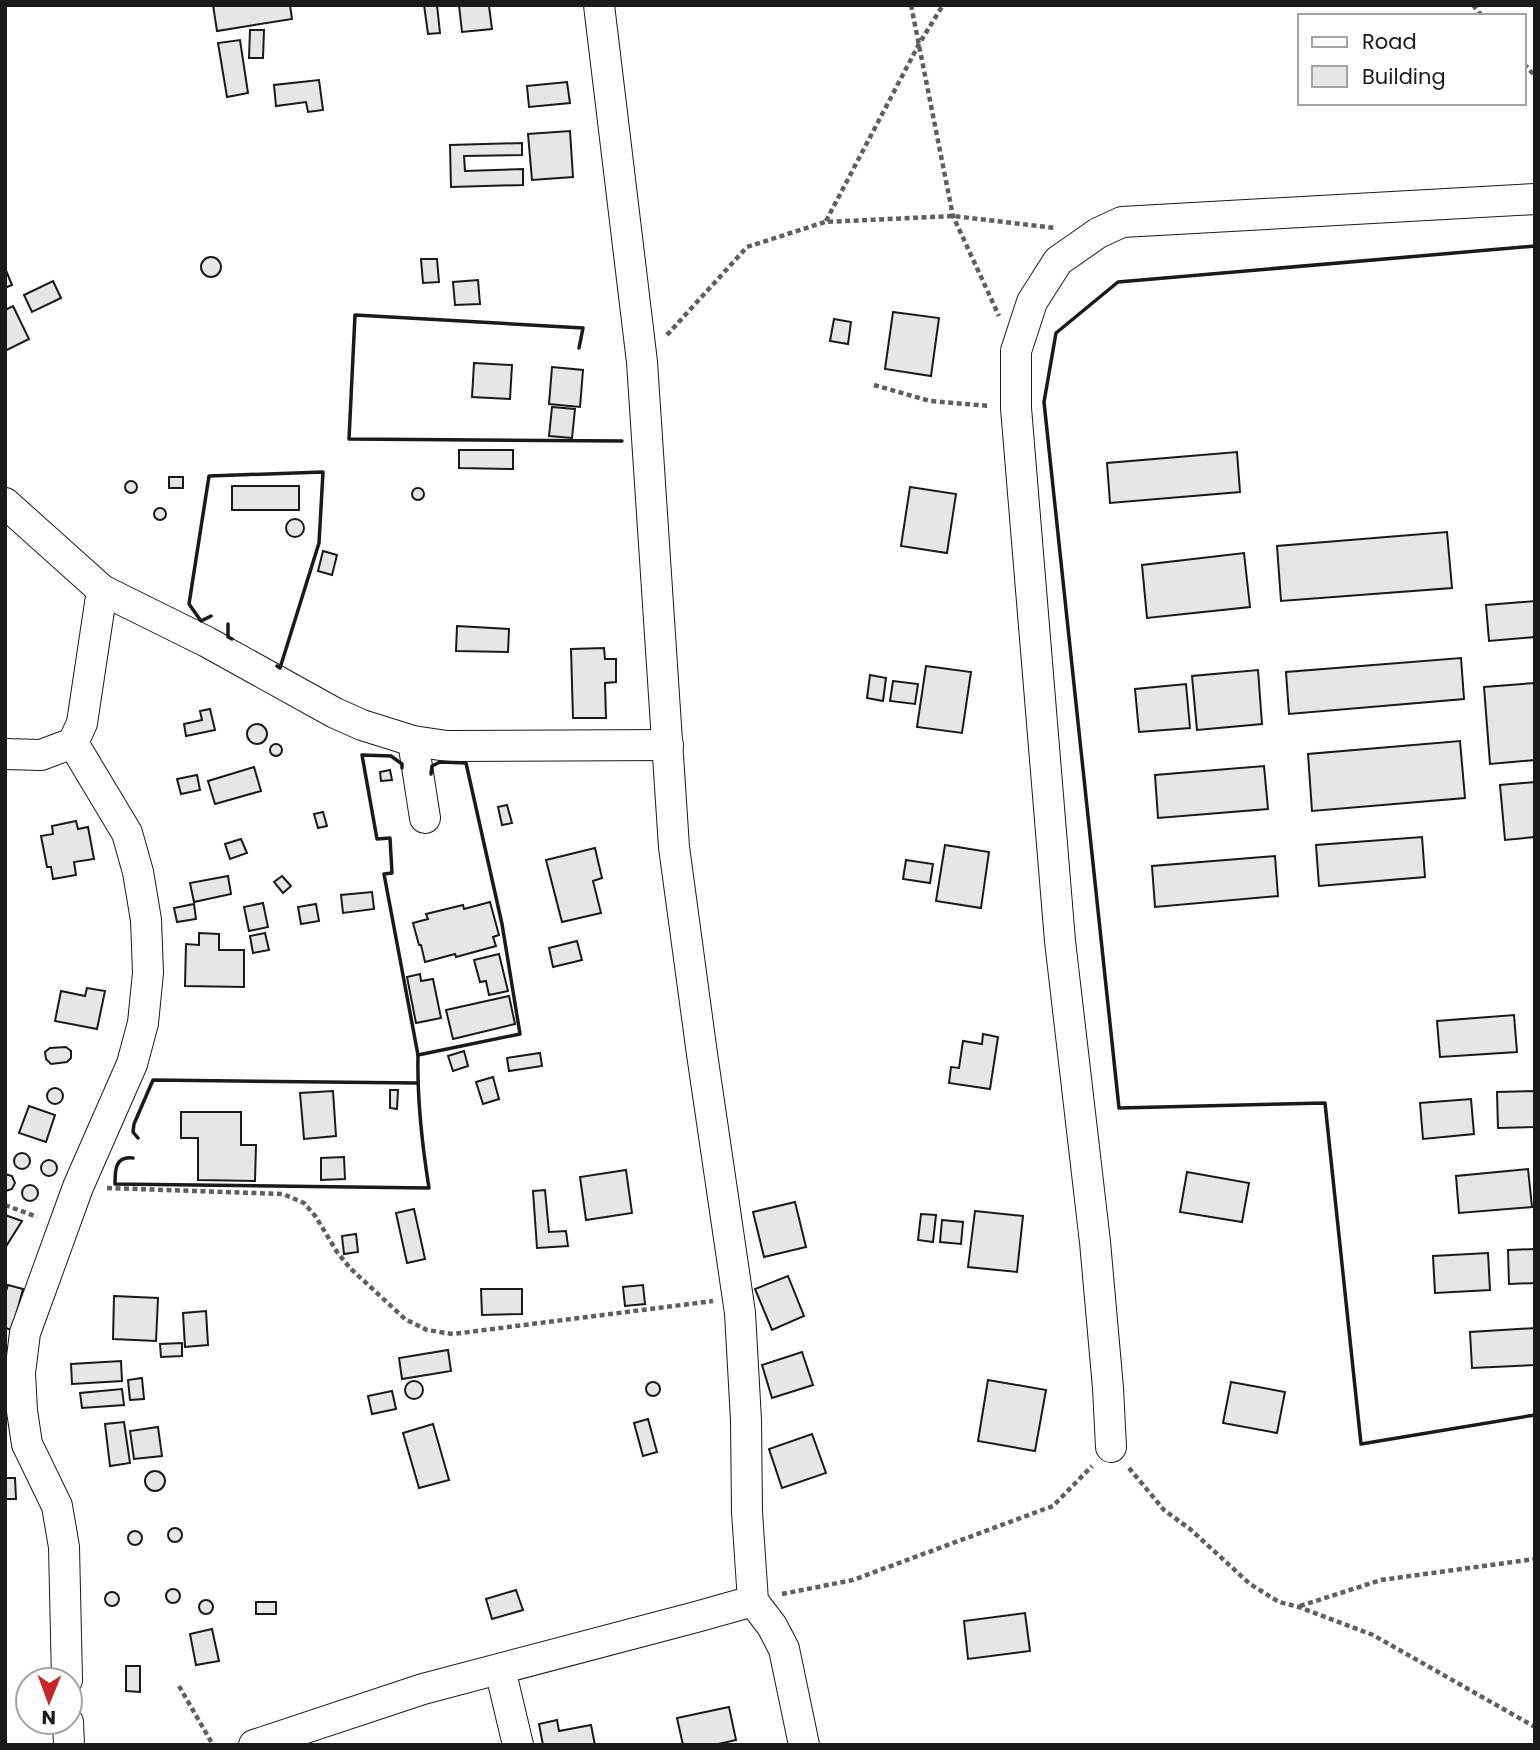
<svg xmlns="http://www.w3.org/2000/svg" width="1540" height="1750" font-family="Poppins,sans-serif">
<style>
.building{fill:#e6e6e6;stroke:#1a1a1a;stroke-width:2}
.lines{fill:none;stroke-linecap:round;stroke-linejoin:round}
.minor-casing{stroke:#1a1a1a;stroke-width:32}
.path{stroke:#5f5f5f;stroke-width:4.5;stroke-dasharray:5 3.5;stroke-linecap:butt}
.minor{stroke:#fff;stroke-width:30}
.wall{stroke:#1a1a1a;stroke-width:3.5}
</style>
<rect width="100%" height="100%" fill="#fff"/>
<g class="building">
<path d="M213,5H290L292,19L217,31Z"/>
<path d="M424,5H437L440,33L428,34Z"/>
<path d="M459,5H494L489,6L492,29L462,32Z"/>
<path d="M250,30H264L263,58H249Z"/>
<path d="M240,40L248,93L227,97L218,43Z"/>
<path d="M319,80L323,110L308,112L306,102L276,106L274,85Z"/>
<path d="M567,82L570,103L529,107L527,86Z"/>
<path d="M570,131L573,177L532,180L528,134Z"/>
<path d="M522,143V155L464,156L465,171L523,169V185L451,187L450,145Z"/>
<circle cx="211" cy="267" r="10"/>
<path d="M421,259H437L439,282L423,283Z"/>
<path d="M5,268L12,285L5,288Z"/>
<path d="M478,280L480,304L455,305L453,282Z"/>
<path d="M53,281L61,298L32,312L24,295Z"/>
<path d="M13,306L29,339L5,351V310Z"/>
<path d="M893,312L939,318L931,376L885,369Z"/>
<path d="M834,319L851,322L848,344L830,341Z"/>
<path d="M474,363L512,365L510,399L472,397Z"/>
<path d="M552,367L583,370L580,407L549,404Z"/>
<path d="M552,407L575,409L572,438L549,436Z"/>
<path d="M459,450H513V469L459,468Z"/>
<path d="M1237,452L1240,492L1110,503L1107,463Z"/>
<rect x="169" y="477" width="14" height="11"/>
<circle cx="131" cy="487" r="6"/>
<rect x="232" y="486" width="67" height="24"/>
<path d="M910,487L956,494L947,553L901,546Z"/>
<circle cx="418" cy="494" r="6"/>
<circle cx="160" cy="514" r="6"/>
<circle cx="295" cy="528" r="9"/>
<path d="M1447,532L1452,588L1281,601L1277,546Z"/>
<path d="M323,551L337,555L332,575L318,571Z"/>
<path d="M1244,553L1250,607L1147,618L1142,565Z"/>
<path d="M1535,601V637L1489,641L1486,605Z"/>
<path d="M457,626L509,629L508,652L456,651Z"/>
<path d="M604,648L605,659H616V682L605,683L606,718H573L571,649Z"/>
<path d="M1461,658L1464,699L1289,714L1286,672Z"/>
<path d="M926,666L971,672L962,733L917,727Z"/>
<path d="M1258,670L1262,724L1197,730L1192,676Z"/>
<path d="M870,675L886,678L883,701L867,698Z"/>
<path d="M893,681L918,684L915,704L890,701Z"/>
<path d="M1535,683V760L1490,764L1484,687Z"/>
<path d="M1186,684L1190,728L1139,732L1135,689Z"/>
<path d="M210,709L215,730L186,736L184,724L202,720L200,711Z"/>
<circle cx="257" cy="734" r="10"/>
<path d="M1460,741L1465,798L1312,811L1308,754Z"/>
<circle cx="276" cy="750" r="6"/>
<path d="M1264,766L1268,809L1158,818L1155,775Z"/>
<path d="M254,767L261,791L215,804L208,781Z"/>
<path d="M390,770L392,780L381,781L380,772Z"/>
<path d="M197,775L200,790L181,794L177,779Z"/>
<path d="M1535,782V837L1505,840L1500,785Z"/>
<path d="M507,805L512,823L502,825L498,807Z"/>
<path d="M323,812L327,826L318,828L314,814Z"/>
<path d="M76,821L78,829L88,827L94,859L74,862L76,875L53,879L51,867H47L41,836L53,834L52,826Z"/>
<path d="M1422,837L1425,877L1319,886L1316,845Z"/>
<path d="M241,839L247,853L230,859L225,844Z"/>
<path d="M945,845L989,852L981,908L936,901Z"/>
<path d="M595,848L602,878L593,881L601,913L562,922L546,860Z"/>
<path d="M1275,856L1278,896L1155,907L1152,866Z"/>
<path d="M906,860L933,864L930,883L903,879Z"/>
<path d="M228,876L231,894L194,902L190,883Z"/>
<path d="M282,876L291,886L283,893L274,882Z"/>
<path d="M372,892L374,909L343,913L341,895Z"/>
<path d="M490,902L499,935L493,937L496,946L456,957L455,954L425,962L421,945H419L413,923L428,919L426,914L463,905L464,909Z"/>
<path d="M263,903L268,927L249,931L244,907Z"/>
<path d="M194,904L196,919L177,922L174,908Z"/>
<path d="M316,904L319,921L301,924L298,907Z"/>
<path d="M199,933L219,934V950H244V987L185,986L186,944L199,945Z"/>
<path d="M265,933L269,950L253,953L250,936Z"/>
<path d="M577,941L582,960L553,967L549,948Z"/>
<path d="M499,954L508,991L489,995L486,981L480,982L474,960Z"/>
<path d="M420,974L421,981L433,979L441,1018L416,1023L407,977Z"/>
<path d="M87,988L105,991L97,1029L55,1021L61,991L85,996Z"/>
<path d="M509,996L515,1024L453,1039L446,1010Z"/>
<path d="M1514,1015L1517,1052L1440,1057L1437,1021Z"/>
<path d="M983,1034L998,1037L990,1089L949,1083L951,1067L959,1068L963,1041L982,1044Z"/>
<path d="M66,1047L71,1051V1058L67,1062L51,1064L46,1059L45,1052L50,1048Z"/>
<path d="M464,1051L468,1066L453,1071L448,1056Z"/>
<path d="M540,1053L542,1066L509,1071L507,1058Z"/>
<path d="M493,1077L499,1099L483,1104L476,1082Z"/>
<circle cx="55" cy="1096" r="8"/>
<path d="M390,1090H398L397,1109L390,1108Z"/>
<path d="M333,1091L336,1136L304,1139L300,1093Z"/>
<path d="M1535,1091V1127L1498,1128L1497,1092Z"/>
<path d="M1471,1099L1474,1134L1423,1139L1420,1103Z"/>
<path d="M29,1106L55,1115L46,1142L19,1133Z"/>
<path d="M181,1112H241V1145H256L255,1181L198,1180V1138H181Z"/>
<circle cx="22" cy="1161" r="8"/>
<path d="M344,1157L345,1179L321,1180V1158Z"/>
<circle cx="49" cy="1168" r="8"/>
<path d="M1528,1169L1532,1207L1459,1213L1456,1176Z"/>
<path d="M626,1170L632,1213L586,1220L580,1177Z"/>
<path d="M1187,1172L1249,1183L1242,1222L1180,1212Z"/>
<path d="M5,1174L12,1176L15,1183L12,1189L6,1191Z"/>
<circle cx="30" cy="1193" r="8"/>
<path d="M545,1190L549,1232L566,1231L568,1246L537,1248L533,1191Z"/>
<path d="M795,1202L806,1247L764,1257L753,1212Z"/>
<path d="M414,1209L425,1259L407,1263L396,1213Z"/>
<path d="M975,1211L1023,1216L1017,1272L968,1267Z"/>
<path d="M921,1214L936,1215L933,1242L918,1240Z"/>
<path d="M5,1215L22,1221L5,1248Z"/>
<path d="M942,1220L963,1222L961,1244L940,1242Z"/>
<path d="M356,1234L358,1252L344,1254L342,1236Z"/>
<path d="M1535,1249V1283L1509,1284L1508,1250Z"/>
<path d="M1488,1253L1490,1290L1435,1293L1433,1256Z"/>
<path d="M788,1276L804,1316L772,1330L755,1289Z"/>
<path d="M8,1285L23,1289L12,1330L5,1328V1294Z"/>
<path d="M643,1285L645,1304L625,1306L623,1287Z"/>
<path d="M481,1289H522V1314L482,1315Z"/>
<path d="M114,1296L158,1298L156,1341L113,1339Z"/>
<path d="M206,1311L208,1345L185,1347L183,1313Z"/>
<path d="M1535,1328V1365L1472,1368L1470,1332Z"/>
<path d="M182,1343V1356L161,1357L160,1344Z"/>
<path d="M448,1350L451,1371L402,1379L399,1358Z"/>
<path d="M802,1352L813,1385L772,1398L762,1365Z"/>
<path d="M121,1361L122,1381L72,1384L71,1364Z"/>
<path d="M142,1378L144,1399L130,1400L128,1380Z"/>
<path d="M988,1380L1046,1390L1035,1451L978,1441Z"/>
<circle cx="414" cy="1390" r="9"/>
<path d="M1231,1382L1285,1392L1277,1433L1223,1423Z"/>
<circle cx="653" cy="1389" r="7"/>
<path d="M122,1389L124,1405L82,1408L80,1393Z"/>
<path d="M392,1391L396,1409L372,1414L368,1396Z"/>
<path d="M648,1419L657,1452L643,1456L634,1423Z"/>
<path d="M124,1422L130,1463L110,1466L105,1424Z"/>
<path d="M433,1424L449,1480L419,1488L403,1433Z"/>
<path d="M158,1427L162,1456L134,1459L130,1431Z"/>
<path d="M812,1434L826,1473L782,1488L769,1449Z"/>
<circle cx="155" cy="1481" r="10"/>
<path d="M5,1478H15L16,1499H5Z"/>
<circle cx="175" cy="1535" r="7"/>
<circle cx="135" cy="1538" r="7"/>
<circle cx="173" cy="1596" r="7"/>
<path d="M516,1590L523,1610L492,1619L486,1599Z"/>
<circle cx="112" cy="1599" r="7"/>
<circle cx="206" cy="1607" r="7"/>
<rect x="256" y="1602" width="20" height="12"/>
<path d="M1025,1613L1030,1651L968,1659L964,1621Z"/>
<path d="M212,1629L219,1661L196,1665L190,1634Z"/>
<path d="M126,1666H140V1692L126,1691Z"/>
<path d="M729,1707L736,1740L714,1745H683L677,1718Z"/>
<path d="M557,1720L559,1731L591,1725L595,1745H543L539,1724Z"/>
</g>
<g class="lines">
<defs>
<g id="minor">
<path d="M599,5L642,362L674,847L702,1054L740,1313L746,1420L747,1512L753,1601L772,1626L784,1649L804,1745"/>
<path d="M5,503L102,590L82,723L73,743L127,833L138,872L146,920L148,973L143,1023L132,1064L78,1187L25,1333L20,1373L22,1411L27,1444L57,1506L64,1547L67,1680"/>
<path d="M102,590L207,642L335,713L362,725L413,741L447,746L668,745"/>
<path d="M413,741L425,818"/>
<path d="M5,754L41,755L73,743"/>
<path d="M1111,1447L1108,1388L1095,1242L1060,941L1016,408V351L1032,302L1058,261L1098,233L1122,222L1535,199"/>
<path d="M500,1669L518,1745"/>
<path d="M68,1722L69,1745"/>
<path d="M254,1745L423,1689L696,1617L753,1601"/>
</g>
</defs>
<use href="#minor" class="minor-casing"/>
<g class="path">
<path d="M911,5L953,216L999,316"/>
<path d="M1473,5L1482,16"/>
<path d="M1524,64L1535,76"/>
<path d="M826,221L919,44L943,5"/>
<path d="M667,335L747,247L825,222L953,216L1055,228"/>
<path d="M874,385L930,401L990,406"/>
<path d="M107,1188L283,1194L304,1203L316,1217L337,1252L350,1268L405,1319L427,1330L453,1334L713,1301"/>
<path d="M5,1205L37,1217"/>
<path d="M1129,1468L1164,1510L1190,1529L1250,1584L1279,1602L1299,1607L1373,1635L1535,1727"/>
<path d="M782,1594L853,1580L1053,1506L1092,1466"/>
<path d="M1300,1606L1381,1580L1535,1559"/>
<path d="M179,1686L213,1745"/>
</g>
<use href="#minor" class="minor"/>
<g class="wall">
<path d="M1535,246L1118,282L1056,333L1044,402L1119,1108L1325,1103L1361,1444L1535,1415"/>
<path d="M579,348L583,328L355,315L349,439L622,441"/>
<path d="M211,616L201,621L189,604L209,476L323,472L319,543L280,668L277,666"/>
<path d="M228,624V637L232,639"/>
<path d="M418,1055L520,1034L502,924L466,763L440,762L432,766L431,774"/>
<path d="M138,1138L133,1132L134,1124L153,1080L417,1083"/>
<path d="M133,1158C115,1156 115,1170 115,1184L429,1188C422,1144 417,1099 418,1055L384,874L392,873L390,838L377,839L362,755L391,756L402,764V768"/>
</g>
</g>
<rect width="1540" height="1750" fill="none" stroke="#1a1a1a" stroke-width="14"/>
<rect x="1298" y="14" width="228" height="91" fill="#ffffff" stroke="#a3a3a3" stroke-width="2"/>
<rect x="1312" y="37" width="35" height="10" fill="#ffffff" stroke="#a3a3a3" stroke-width="2"/>
<text x="1362" y="49" font-size="21" fill="#1a1a1a">Road</text>
<rect x="1312" y="66" width="35" height="21" fill="#e6e6e6" stroke="#a3a3a3" stroke-width="2"/>
<text x="1362" y="84" font-size="21" fill="#1a1a1a">Building</text>
<g transform="translate(49 1701) rotate(181)"><circle r="33" fill="#ffffff" stroke="#a3a3a3" stroke-width="2"/>
<path d="M0-5L12 26L0 18L-12 26Z" fill="#c62828"/>
<text y="-10" font-size="19" font-weight="bold" text-anchor="middle" fill="#1a1a1a">N</text>
</g>
</svg>
